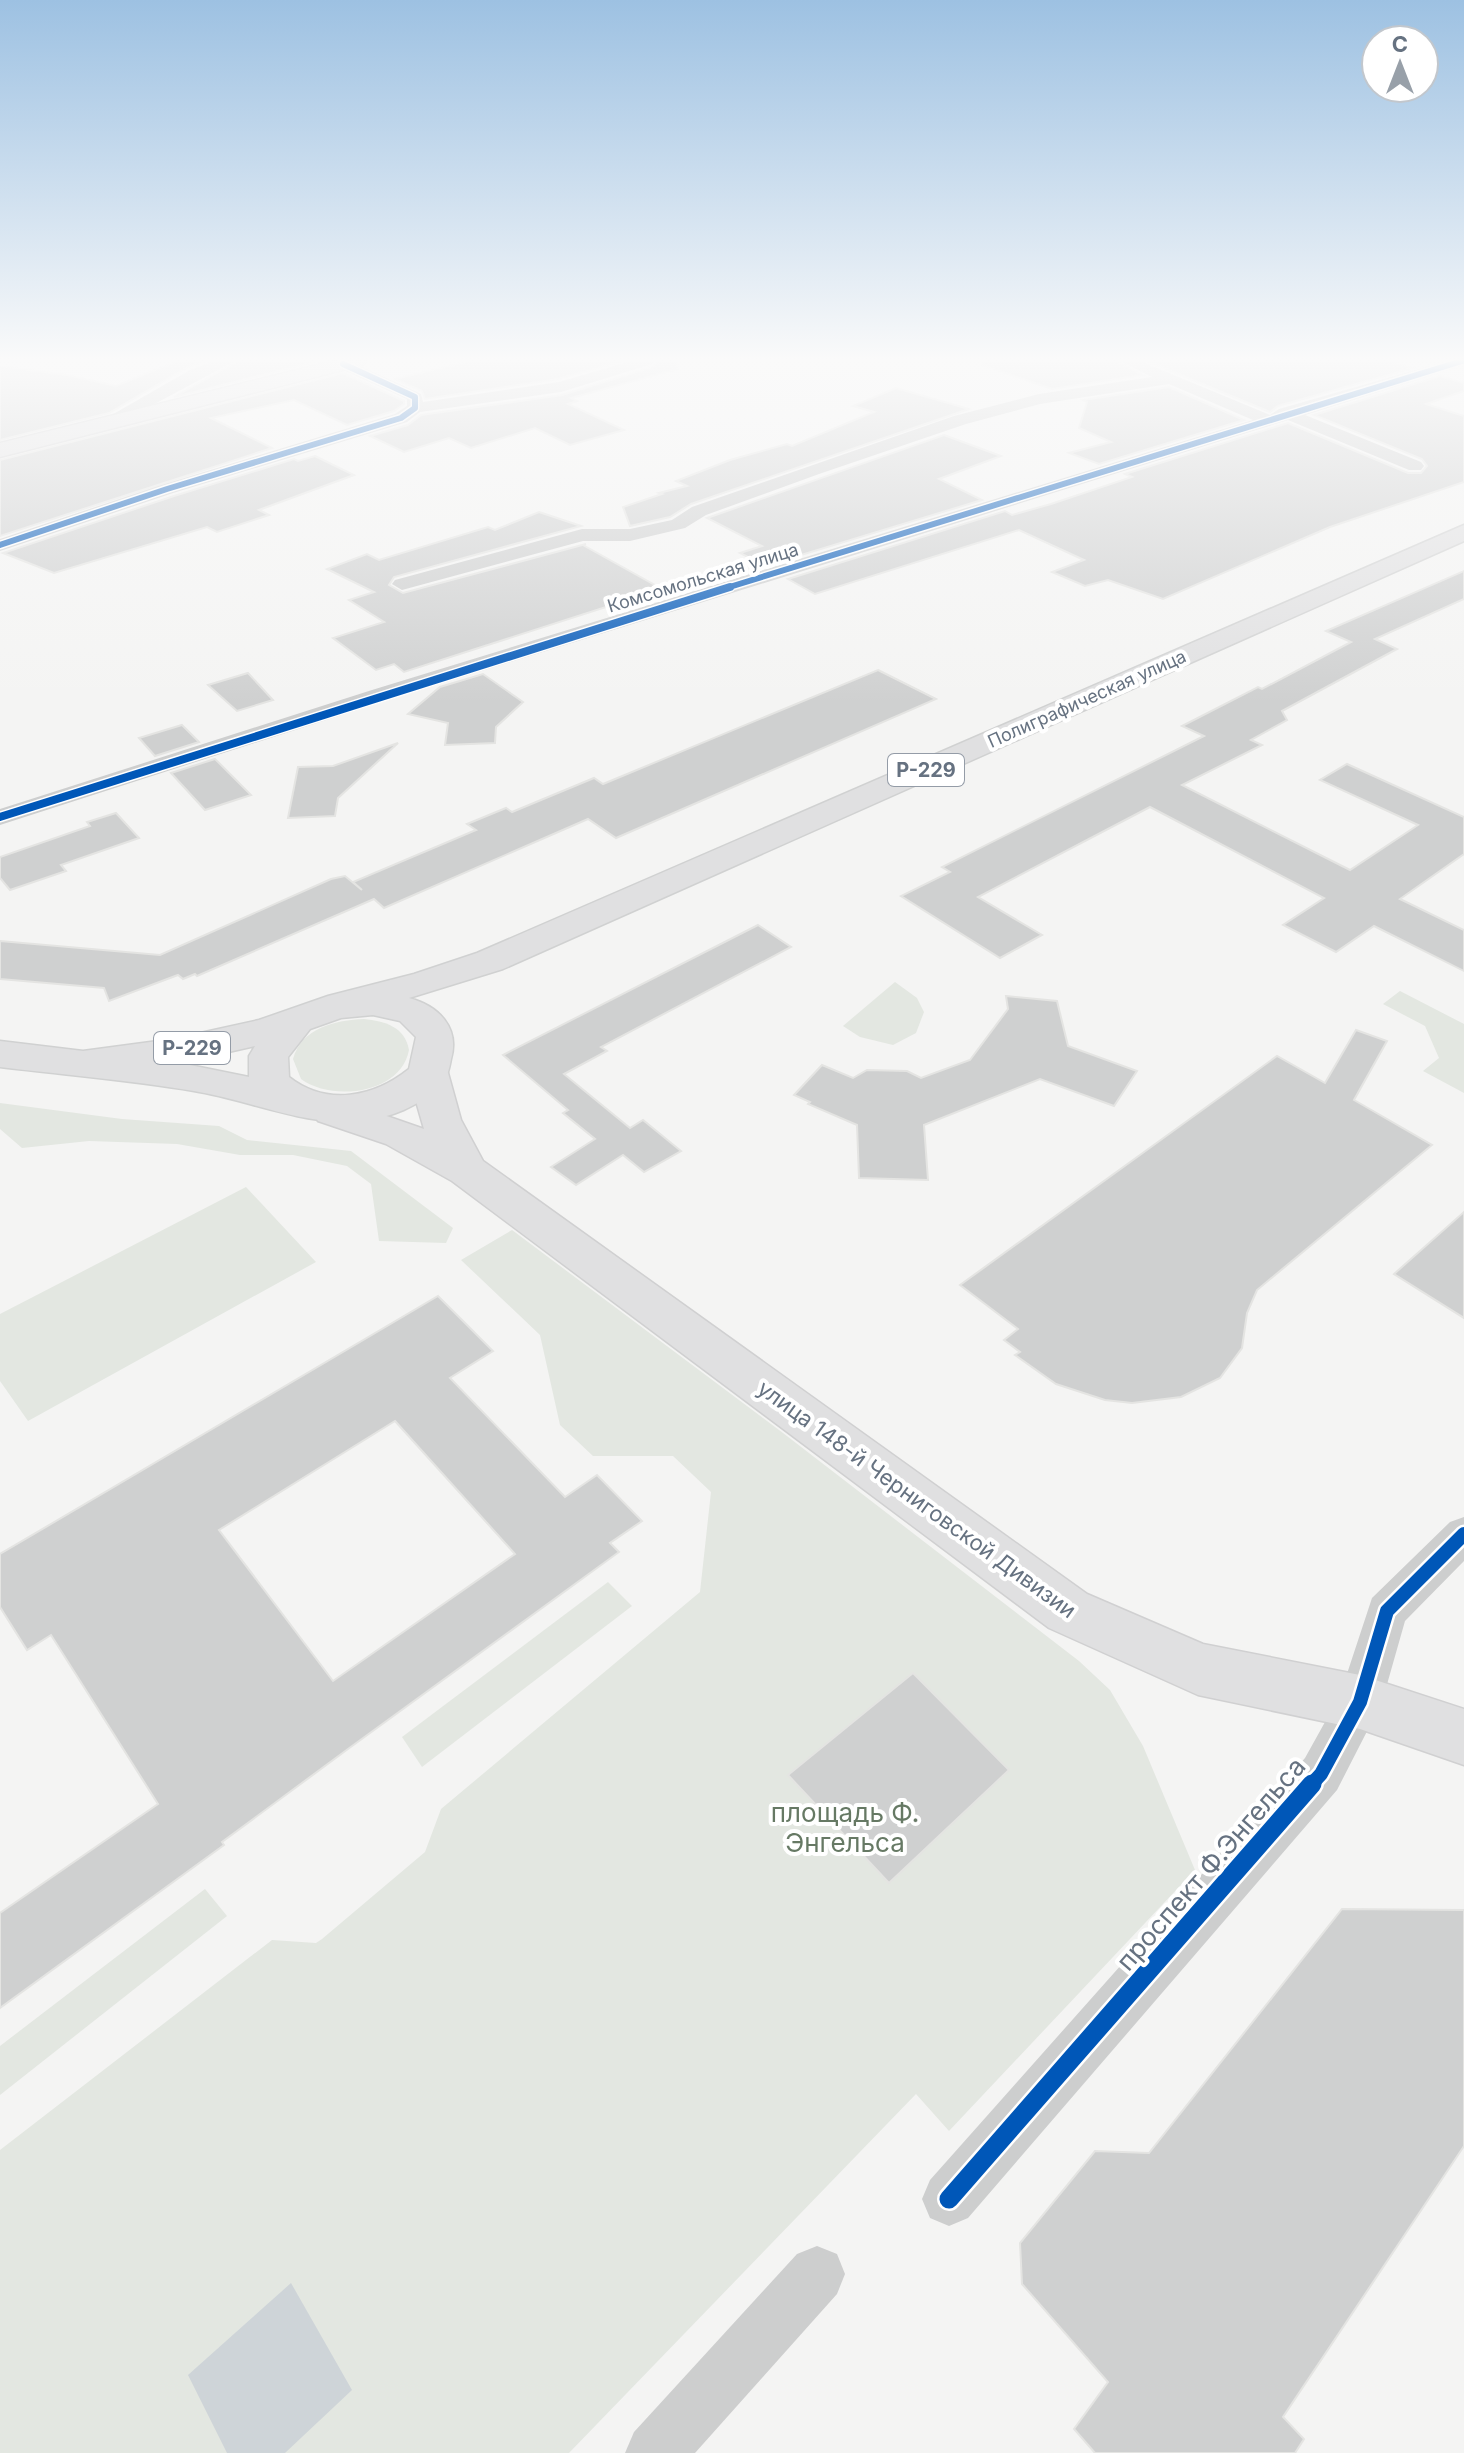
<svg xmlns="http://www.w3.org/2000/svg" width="1464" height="2453" font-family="Inter,sans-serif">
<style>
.green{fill:#e3e7e1}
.water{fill:#ced4d8}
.building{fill:#cfd0d0;stroke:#e4e4e2;stroke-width:2;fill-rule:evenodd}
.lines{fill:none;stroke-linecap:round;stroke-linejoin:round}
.secondary-casing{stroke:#d0d0d1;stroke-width:3}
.primary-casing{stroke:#d0d1d1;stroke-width:3}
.street{fill:#cdcece;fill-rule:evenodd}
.secondary{fill:#e0e0e1;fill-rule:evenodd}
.primary{fill:#e0e0e1;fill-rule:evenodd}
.cycleway-far3-casing{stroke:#fff;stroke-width:9}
.cycleway-far2-casing{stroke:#fff;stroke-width:11}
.cycleway-far1-casing{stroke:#fff;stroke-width:19}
.cycleway-casing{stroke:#fff;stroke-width:24}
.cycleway-far3{stroke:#0057b8;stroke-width:6}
.cycleway-far2{stroke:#0057b8;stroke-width:8}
.cycleway-far1{stroke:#0057b8;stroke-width:14}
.cycleway{stroke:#0057b8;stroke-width:19}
.labels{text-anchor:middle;stroke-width:8;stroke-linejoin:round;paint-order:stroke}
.far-street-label{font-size:18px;fill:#667281;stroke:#fff}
.shield{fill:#fff;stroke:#949ca7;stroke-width:2}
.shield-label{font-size:20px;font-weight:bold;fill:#667281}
.street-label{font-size:22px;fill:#667281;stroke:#fff}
.near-park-label{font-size:26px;fill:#667964;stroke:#fff}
.near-street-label{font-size:26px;fill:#667281;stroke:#fff}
</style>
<rect width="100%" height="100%" fill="#f4f4f3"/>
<g class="green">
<path d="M895,982L917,998L924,1012L916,1033L893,1045L860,1037L843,1026Z"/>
<path d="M1400,991L1464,1024V1093L1423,1071L1439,1058L1425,1026L1383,1004Z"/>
<path d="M364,1019C385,1021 405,1027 409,1050C401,1094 332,1102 301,1079L293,1059C301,1028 336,1020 364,1019Z"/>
<path d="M0,1103L122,1119L219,1126L247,1140L351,1151L453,1228L446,1243L379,1241L371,1184L347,1166L293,1155H240L177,1144L89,1141L22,1148L0,1129Z"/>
<path d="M246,1187L316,1262L28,1421L0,1381V1314Z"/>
<path d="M512,1230L783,1433L1079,1661L1110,1690L1143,1746L1195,1870L949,2131L916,2094L569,2453H0V2150L272,1940L316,1943L322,1939L425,1852L441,1809L700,1592L711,1492L673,1456H593L560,1425L540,1335L461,1260Z"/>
<path d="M608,1582L632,1606L422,1767L402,1737Z"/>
<path d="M205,1889L227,1916L0,2095V2046Z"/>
</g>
<path class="water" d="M291,2283L352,2390L285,2453H227L188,2375Z"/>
<g class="building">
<path d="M177,361H207L188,367L109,413L0,440V366L67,375L116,386Z"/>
<path d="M238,361H319L174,397Z"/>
<path d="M470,361H622L558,379L425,399L422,391L395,379Z"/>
<path d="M657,361H677L678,369L571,398L577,401L568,404L624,430L570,445L535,428L471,448L449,438L404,452L370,436L408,425L421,415L562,395L653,367Z"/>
<path d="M982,361H1117L1142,375L1052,389L982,365Z"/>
<path d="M1147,361H1390L1413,368L1278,406L1270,412Z"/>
<path d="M343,373L404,401V404L394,411L347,425L294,400L211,418L272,448L0,536V460Z"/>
<path d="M1440,376L1464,383V391L1426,404L1464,416V482L1330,527L1163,599L1108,580L1085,586L1052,572L1084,560L1019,530L815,594L788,579L1005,511L1012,515L1051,504L1132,477L1125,474L1288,423L1408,473H1421L1427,466L1422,459L1314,415Z"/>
<path d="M1169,387L1244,420L1099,464L1069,453L1111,442L1079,428L1087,402L1083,400Z"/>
<path d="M896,388L969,409L691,504L670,517L630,526L623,507L662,494L659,493L687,486L676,481L730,460L787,444L792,446L874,412L853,406Z"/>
<path d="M944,435L1001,456L939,479L982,500L765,566L740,553L762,546L707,518Z"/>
<path d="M315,456L354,475L259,510L269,515L217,532L207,527L54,573L3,553L174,496L294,459L298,461Z"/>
<path d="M539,512L581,526L394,577L389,585L403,593L586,544L583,545L662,589L404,672L394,664L376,670L333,638L384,622L349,600L374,592L327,569L367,554L379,560L488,527L495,530Z"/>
<path d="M1464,571V599L1375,639L1397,649L1282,711L1287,720L1251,740L1262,745L1182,785L1350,870L1418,825L1320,780L1347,764L1464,817V854L1400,899L1464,930V971L1374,926L1336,952L1283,925L1324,898L1150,807L978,897L1042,935L1000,958L901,896L950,872L942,867L1204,736L1182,726L1258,687L1262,689L1351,642L1326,631Z"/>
<path d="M878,670L936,699L616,838L588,819L384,908L374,899L197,976L195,974L183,979L178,975L109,1001L104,988L0,979V941L160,955L331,879L345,876L362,890L353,882L476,830L467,824L506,808L512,812L594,778L603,784Z"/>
<path d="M248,673L273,700L237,711L208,685Z"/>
<path d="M483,674L523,702L496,727L495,743L445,745L448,723L408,714L440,687Z"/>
<path d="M182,725L199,742L155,756L139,738Z"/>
<path d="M398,743L338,798L335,816L288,818L298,767L333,766Z"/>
<path d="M215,759L251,795L205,810L171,773Z"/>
<path d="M116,813L139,838L61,865L66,871L10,890L0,878V857L90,826L87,822Z"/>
<path d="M758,925L791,947L601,1047L607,1051L564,1074L630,1128L643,1120L681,1151L644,1172L623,1155L576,1185L551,1167L595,1139L563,1113L568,1110L503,1055Z"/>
<path d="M1006,996L1057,1001L1068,1046L1137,1071L1114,1106L1040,1079L924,1125L928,1180L859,1178L857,1125L808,1104L810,1102L794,1095L822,1065L853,1078L867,1070L907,1071L921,1078L970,1060L1008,1009Z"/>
<path d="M1356,1030L1387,1041L1354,1100L1432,1145L1257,1290L1247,1313L1242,1348L1220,1378L1181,1397L1132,1403L1105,1400L1056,1384L1015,1355L1020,1352L1004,1340L1018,1329L960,1285L1277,1056L1325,1083Z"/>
<path d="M1464,1212V1318L1394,1274Z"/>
<path d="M438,1296L493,1351L450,1378L565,1497L597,1475L642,1521L610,1543L619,1552L348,1749L222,1842L224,1845L0,2008V1913L158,1804L51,1635L27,1650L0,1607V1554ZM395,1421L515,1554L333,1681L219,1530Z"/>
<path d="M913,1673L1009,1770L889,1883L788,1775Z"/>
<path d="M1342,1909L1464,1910V2146L1283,2417L1304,2439L1295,2453H1095L1074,2429L1108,2382L1022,2284L1020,2243L1095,2151L1149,2153Z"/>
</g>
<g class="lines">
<defs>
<g id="secondary">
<path d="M333,361H366L363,365L0,457V443Z"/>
<path d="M428,1060L442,1064L448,1073L461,1120L483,1161L1087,1594L1203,1644L1360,1675L1464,1709V1765L1360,1729L1198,1695L1049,1628L452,1181L386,1144L318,1121L312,1111L318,1101L332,1097L424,1129L408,1073L414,1064Z"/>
</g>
<path id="primary" d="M1464,525V541L503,969L409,998C439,1006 460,1028 451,1059C449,1070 447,1079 439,1087C419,1106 390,1118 362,1121C306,1127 250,1100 194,1091C130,1080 65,1075 0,1067V1041L83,1051L173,1039L259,1020L328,996L414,974L477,953ZM373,1015L400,1021L416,1037L409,1069C374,1097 327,1107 289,1077L288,1057L310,1029L341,1018ZM255,1046L249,1056V1077L180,1063Z"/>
</defs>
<use href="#secondary" class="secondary-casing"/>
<use href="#primary" class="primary-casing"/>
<g class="street">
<path d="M214,361H235L117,424L111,425L103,420L190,370Z"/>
<path d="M337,361H349L421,394L423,402L559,382L631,361H654L652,364L561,392L420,412L407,422L173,493L0,551V539L161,485L395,414L407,406V399L337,367Z"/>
<path d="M1120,361H1140L1270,415L1279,409L1447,361H1464V365L1305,415L1421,462L1424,466L1421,470H1409L1288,420L388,700L0,825V809L372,690L1253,420L1169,384L1040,404L966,424L819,474L706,515L685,528L630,541H583L402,590L392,584L395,580L582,529H630L672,520L692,507L954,416L1039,394L1152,377Z"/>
<path d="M1464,1517V1561L1405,1621L1382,1702L1337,1790L968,2218L949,2226L930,2218L922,2199L930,2180L1305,1758L1340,1695L1372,1598L1450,1522Z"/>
<path d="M817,2246L837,2254L845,2274L837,2294L695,2453H625L634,2432L797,2254Z"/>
</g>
<use href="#secondary" class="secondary"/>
<use href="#primary" class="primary"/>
<defs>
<g id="cycleway-far3">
<path d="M0,545L167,489L401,418L415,408V397L343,364"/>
<path d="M723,589L1462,361"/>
</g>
<path id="cycleway-far2" d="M0,817L730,587"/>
<path id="cycleway-far1" d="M1310,1786L1321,1774L1360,1702L1387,1611L1464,1534"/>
<path id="cycleway" d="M949,2199L1312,1784"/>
</defs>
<use href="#cycleway-far3" class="cycleway-far3-casing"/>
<use href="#cycleway-far2" class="cycleway-far2-casing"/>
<use href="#cycleway-far1" class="cycleway-far1-casing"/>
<use href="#cycleway" class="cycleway-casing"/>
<use href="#cycleway-far3" class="cycleway-far3"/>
<use href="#cycleway-far2" class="cycleway-far2"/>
<use href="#cycleway-far1" class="cycleway-far1"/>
<use href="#cycleway" class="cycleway"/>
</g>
<linearGradient id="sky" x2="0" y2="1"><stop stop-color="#9dc1e2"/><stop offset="0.51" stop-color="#fafafa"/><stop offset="1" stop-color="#fafafa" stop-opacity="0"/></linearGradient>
<rect width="1464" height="704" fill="url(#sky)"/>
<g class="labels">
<g class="far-street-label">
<text transform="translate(703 578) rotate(-17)" y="6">Комсомольская улица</text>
<text transform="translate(1087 699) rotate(-24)" y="6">Полиграфическая улица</text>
</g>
<g class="shield">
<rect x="888" y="754" width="76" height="32" rx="6"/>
<rect x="154" y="1032" width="76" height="32" rx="6"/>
</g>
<g class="shield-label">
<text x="926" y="777">Р-229</text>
<text x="192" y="1055">Р-229</text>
</g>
<g class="street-label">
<text transform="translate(917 1499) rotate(36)" y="8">улица 148-й Черниговской Дивизии</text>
</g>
<g class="near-park-label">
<text x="845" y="1822">площадь Ф.<tspan x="845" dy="30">Энгельса</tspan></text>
</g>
<g class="near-street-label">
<text transform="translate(1211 1864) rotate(-49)" y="9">проспект Ф.Энгельса</text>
</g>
</g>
<g transform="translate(1400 64)"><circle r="38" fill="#ffffff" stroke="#c2c7cd" stroke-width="2"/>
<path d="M0-6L14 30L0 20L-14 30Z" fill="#98a0a9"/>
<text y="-12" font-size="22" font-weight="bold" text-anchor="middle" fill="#667281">С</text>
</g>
</svg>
